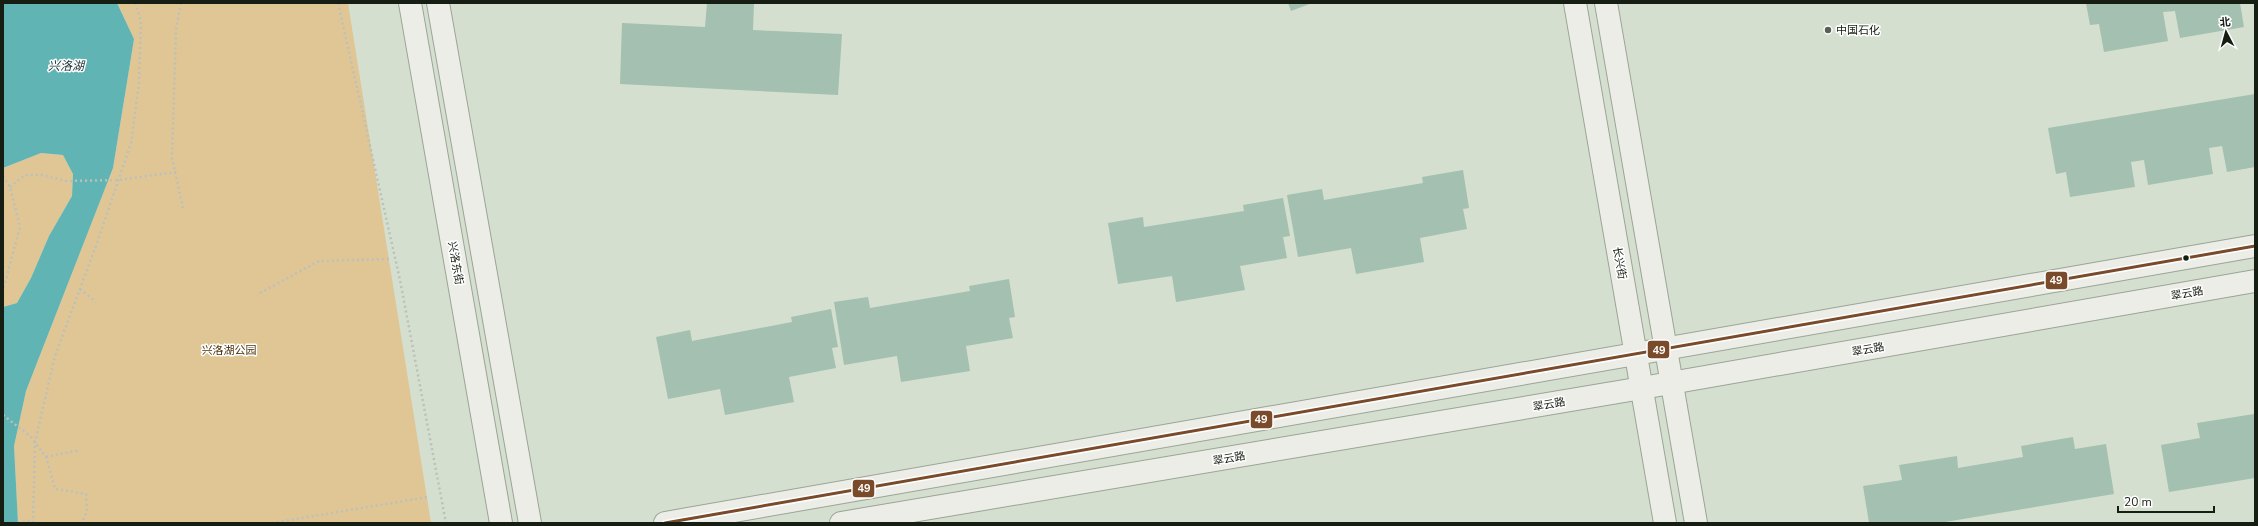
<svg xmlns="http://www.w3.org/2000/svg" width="2258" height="526" font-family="'Nunito Sans','Noto Sans SC',sans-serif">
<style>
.green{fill:#e0c695}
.water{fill:#60b5b4}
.building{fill:#a3c0b0}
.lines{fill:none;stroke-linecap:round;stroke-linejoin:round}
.secondary-casing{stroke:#9ba497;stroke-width:24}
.path{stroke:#bcc0ba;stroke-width:2.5;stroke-dasharray:2 3;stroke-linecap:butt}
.secondary{stroke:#ecede7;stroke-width:22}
.bus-1-casing{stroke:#fff;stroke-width:6}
.bus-1{stroke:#7a4b2a;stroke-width:3}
.poi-dot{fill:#586155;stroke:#fff;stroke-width:1.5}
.bus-dot{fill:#161d13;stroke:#fff;stroke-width:1.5}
.labels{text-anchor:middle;stroke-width:3;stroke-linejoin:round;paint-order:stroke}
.poi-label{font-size:11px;fill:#161d13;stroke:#fff;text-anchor:start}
.street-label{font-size:11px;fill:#161d13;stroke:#fff}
.park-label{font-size:11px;fill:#4e3510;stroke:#fff}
.water-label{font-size:12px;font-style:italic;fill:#183132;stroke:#fff}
.line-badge{stroke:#fff;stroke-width:1.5}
.badge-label{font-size:11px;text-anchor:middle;font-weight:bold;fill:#fff}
</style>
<rect width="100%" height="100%" fill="#d4dfcf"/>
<g class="green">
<path d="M117,3H348L431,523H18L14,446L26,391L113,168L134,39Z"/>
<path d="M41,153L63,155L73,174L72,196L49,236L31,278L17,303L3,307V168Z"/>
</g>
<path class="water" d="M3,3H117L134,39L113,168L26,391L14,446L18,523H3V307L17,303L31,278L49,236L72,196L73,174L63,155L41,153L3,168Z"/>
<g class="building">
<path d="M707,3H754L753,30L842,34L838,95L620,84L622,23L705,27Z"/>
<path d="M1288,3H1312L1291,11Z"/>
<path d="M2086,3H2240L2244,27L2180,38L2175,11L2163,12L2168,41L2104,52L2099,24L2090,25Z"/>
<path d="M2255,94V167L2227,172L2222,146L2209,148L2213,174L2148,185L2144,160L2131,162L2135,187L2070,197L2066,172L2056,174L2048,128Z"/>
<path d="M1463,170L1469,208L1463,209L1467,229L1420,238L1424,262L1356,274L1351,248L1298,257L1287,195L1322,189L1324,200L1423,183L1422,177Z"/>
<path d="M1283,198L1290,236L1283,237L1287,258L1240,266L1245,290L1176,302L1172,276L1118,284L1108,223L1143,217L1144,227L1244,211L1243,205Z"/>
<path d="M1009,279L1015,317L1009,318L1013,338L966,346L970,371L901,382L897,356L844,365L834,302L868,297L870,308L970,291L969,286Z"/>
<path d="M831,309L838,347L832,348L836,368L789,377L794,402L725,415L720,389L668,399L656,337L690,330L692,341L792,322L791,317Z"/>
<path d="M2254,414L2255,478L2169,492L2161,445L2200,438L2197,423Z"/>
<path d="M2073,437L2075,449L2106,444L2114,494L1939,523H1869L1863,486L1902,480L1899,465L1957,456L1958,468L2023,457L2021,446Z"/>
</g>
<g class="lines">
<defs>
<g id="secondary">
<path d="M410,3L501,523"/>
<path d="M438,3L530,523"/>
<path d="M1575,3L1665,523"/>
<path d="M1606,3L1696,523"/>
<path d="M665,523L2255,246"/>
<path d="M841,523L1642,388L2255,281"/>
</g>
</defs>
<use href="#secondary" class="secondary-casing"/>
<g class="path">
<path d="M181,3L176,29L172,158L183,208"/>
<path d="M338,3L400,280L446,523"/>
<path d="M3,176L10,187L20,227L3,290"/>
<path d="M10,187L25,175H42L66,181L118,180L176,172"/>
<path d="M80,289L96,302"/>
<path d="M260,293L319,261L389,259"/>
<path d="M3,415L30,436L46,457L55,489L86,494L87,511L82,523"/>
<path d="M46,457L80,450"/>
<path d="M18,523L33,520"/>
<path d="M33,523L35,442L55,356L97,243L131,143L139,83L141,21L135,3"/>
<path d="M272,523L428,497"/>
</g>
<use href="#secondary" class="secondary"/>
<defs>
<path id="bus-1" d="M665,523L2255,246"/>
</defs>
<use href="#bus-1" class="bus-1-casing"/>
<use href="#bus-1" class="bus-1"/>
</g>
<circle class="poi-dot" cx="1828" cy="30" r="4"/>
<circle class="bus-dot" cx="2186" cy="258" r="3.5"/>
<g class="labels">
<g class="poi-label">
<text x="1836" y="34">中国石化</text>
</g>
<g class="street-label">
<text transform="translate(456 263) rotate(80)" y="4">兴洛东街</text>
<text transform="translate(1620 263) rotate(80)" y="4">长兴街</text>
<text transform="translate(2187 293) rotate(-10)" y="4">翠云路</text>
<text transform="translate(1868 349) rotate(-10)" y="4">翠云路</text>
<text transform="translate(1549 404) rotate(-10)" y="4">翠云路</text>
<text transform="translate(1229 458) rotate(-10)" y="4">翠云路</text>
</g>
<g class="park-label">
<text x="229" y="354">兴洛湖公园</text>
</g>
<g class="water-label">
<text x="66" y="70">兴洛湖</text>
</g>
</g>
<g class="line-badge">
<rect x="2045" y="271" width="23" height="19" rx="4" fill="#7a4b2a"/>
<rect x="1647" y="340" width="23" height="19" rx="4" fill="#7a4b2a"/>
<rect x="1250" y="410" width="23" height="19" rx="4" fill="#7a4b2a"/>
<rect x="852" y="479" width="23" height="19" rx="4" fill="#7a4b2a"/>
</g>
<g class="badge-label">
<text x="2056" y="284">49</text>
<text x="1659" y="354">49</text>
<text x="1261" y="423">49</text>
<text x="864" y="492">49</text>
</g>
<rect width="2258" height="526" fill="none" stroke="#161d13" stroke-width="8"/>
<g transform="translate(2226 32) rotate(354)" stroke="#ffffff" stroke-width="3" paint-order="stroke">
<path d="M0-3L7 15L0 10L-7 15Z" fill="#161d13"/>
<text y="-6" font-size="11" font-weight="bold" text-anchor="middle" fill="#161d13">北</text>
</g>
<path d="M2118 506v6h96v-6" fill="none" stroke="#161d13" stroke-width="2"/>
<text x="2124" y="506" font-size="12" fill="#161d13" stroke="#ffffff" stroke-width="3" paint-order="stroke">20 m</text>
</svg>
